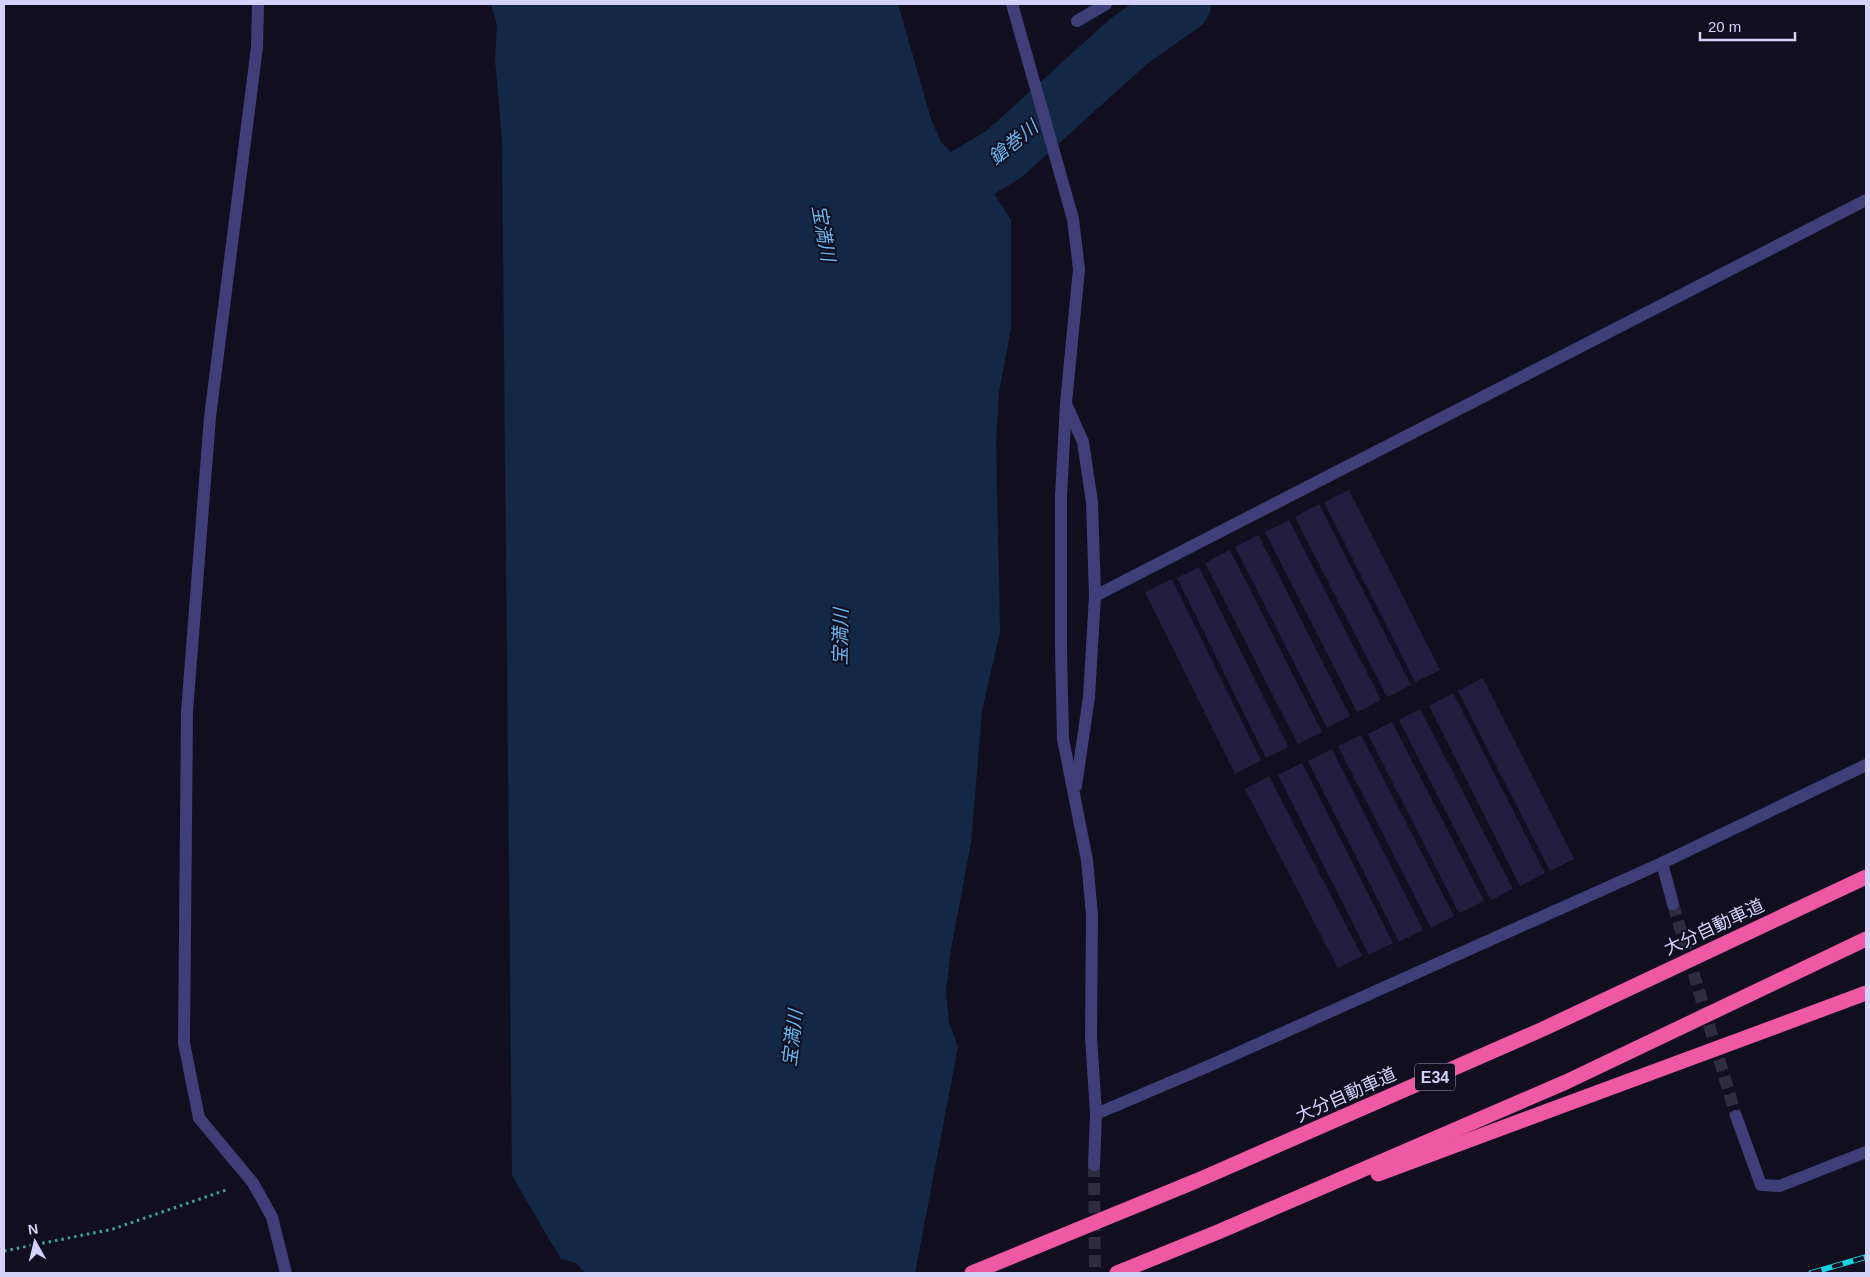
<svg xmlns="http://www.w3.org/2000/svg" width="1870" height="1277" font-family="Arial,'Noto Sans JP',sans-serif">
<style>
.water{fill:#132844}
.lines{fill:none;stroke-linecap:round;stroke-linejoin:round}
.river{stroke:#132844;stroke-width:58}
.building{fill:#221d3e}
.street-tunnel{stroke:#2e2c40;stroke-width:12;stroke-dasharray:12 6;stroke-linecap:butt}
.path{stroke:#39a69c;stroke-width:3;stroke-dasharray:2.5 4;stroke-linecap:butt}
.street{stroke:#3e3e79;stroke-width:12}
.highway{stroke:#ee58a5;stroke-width:15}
.rail-casing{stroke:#16d4e1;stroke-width:5.5}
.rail{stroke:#110f1f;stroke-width:4;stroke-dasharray:11;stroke-linecap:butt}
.labels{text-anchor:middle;stroke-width:4;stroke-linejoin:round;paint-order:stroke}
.shield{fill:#110f1f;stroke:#9a97b8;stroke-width:1}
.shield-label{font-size:16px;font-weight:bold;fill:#d4d1fa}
.street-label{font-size:18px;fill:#d4d1fa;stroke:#110f1f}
.water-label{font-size:19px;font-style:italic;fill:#69b6f0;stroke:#110f1f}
</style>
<rect width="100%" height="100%" fill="#110f1f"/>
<path class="water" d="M491,4H898L931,119L941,142L951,152L963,145L1011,220V328L999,392L996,441L1000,632L982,711L971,843L951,949L946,991L949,1023L958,1047L915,1273H585L576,1263L561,1259L512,1176L502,139L495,59L497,26Z"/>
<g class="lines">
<path class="river" d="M910,211L1004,154L1129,41L1182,4"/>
</g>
<g class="building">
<path d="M1349,490L1440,670L1415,682L1324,502Z"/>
<path d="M1319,504L1411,685L1387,697L1295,517Z"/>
<path d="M1289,520L1381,700L1357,712L1265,532Z"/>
<path d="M1258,535L1350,716L1327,728L1235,547Z"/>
<path d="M1230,550L1322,732L1298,744L1205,563Z"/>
<path d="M1199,567L1288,747L1266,758L1177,578Z"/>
<path d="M1172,579L1261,760L1235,774L1145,592Z"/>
<path d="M1483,678L1574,859L1550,871L1458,691Z"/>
<path d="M1453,693L1545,873L1520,886L1429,706Z"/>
<path d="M1420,709L1513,889L1491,900L1399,720Z"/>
<path d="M1392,722L1484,901L1459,913L1368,734Z"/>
<path d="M1361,735L1454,916L1431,928L1338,746Z"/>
<path d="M1332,749L1423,930L1399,942L1308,761Z"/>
<path d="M1302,763L1393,943L1369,955L1278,775Z"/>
<path d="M1269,776L1362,956L1338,968L1245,789Z"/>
</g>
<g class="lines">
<g class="street-tunnel">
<path d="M1673,904L1736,1116"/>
<path d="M1094,1165L1095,1273"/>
</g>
<path class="path" d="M4,1251L113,1229L229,1189"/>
<g class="street">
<path d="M258,4L257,47L210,417L187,712L184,1043L199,1118L253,1183L272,1217L286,1273"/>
<path d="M1012,4L1073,219L1079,269L1066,403L1061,496V649L1063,739L1087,860L1092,915L1091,1037L1096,1114"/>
<path d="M1077,21L1106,4"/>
<path d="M1067,406L1083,442L1092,502L1095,596L1089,697L1076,786"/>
<path d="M1095,596L1866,200"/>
<path d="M1662,863L1673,904"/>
<path d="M1736,1116L1761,1185L1780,1186L1866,1152"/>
<path d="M1094,1165L1096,1114L1211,1065L1662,863L1866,765"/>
</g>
<g class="highway">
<path d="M1378,1174L1866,993"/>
<path d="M972,1273L1196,1181L1543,1029L1866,877"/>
<path d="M1117,1273L1218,1232L1566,1082L1866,939"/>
</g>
<defs>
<path id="rail" d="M1811,1273L1866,1257"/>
</defs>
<use href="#rail" class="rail-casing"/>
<use href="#rail" class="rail"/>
</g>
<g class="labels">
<rect class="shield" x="1415" y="1063.5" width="40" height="27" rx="4"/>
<g class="shield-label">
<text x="1435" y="1083">E34</text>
</g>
<g class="street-label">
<text transform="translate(1714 927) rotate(-25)" y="6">大分自動車道</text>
<text transform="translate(1346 1095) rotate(-24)" y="6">大分自動車道</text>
</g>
<g class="water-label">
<text transform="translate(1013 142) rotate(-39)" y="7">鎗巻川</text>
<text transform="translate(824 233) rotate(80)" y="7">宝満川</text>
<text transform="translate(840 637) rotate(-89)" y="7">宝満川</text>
<text transform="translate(792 1038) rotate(-83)" y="7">宝満川</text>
</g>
</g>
<rect width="1870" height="1277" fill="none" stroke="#d4d1fa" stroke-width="10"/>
<g transform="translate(35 1242) rotate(352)" stroke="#110f1f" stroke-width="4" paint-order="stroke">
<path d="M0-4L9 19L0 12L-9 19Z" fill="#d4d1fa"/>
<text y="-8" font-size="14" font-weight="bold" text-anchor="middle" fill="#d4d1fa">N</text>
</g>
<path d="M1700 32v8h95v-8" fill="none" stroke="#d4d1fa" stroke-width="2.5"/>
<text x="1708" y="32" font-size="15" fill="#d4d1fa" stroke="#110f1f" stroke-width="4" paint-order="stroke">20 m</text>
</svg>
